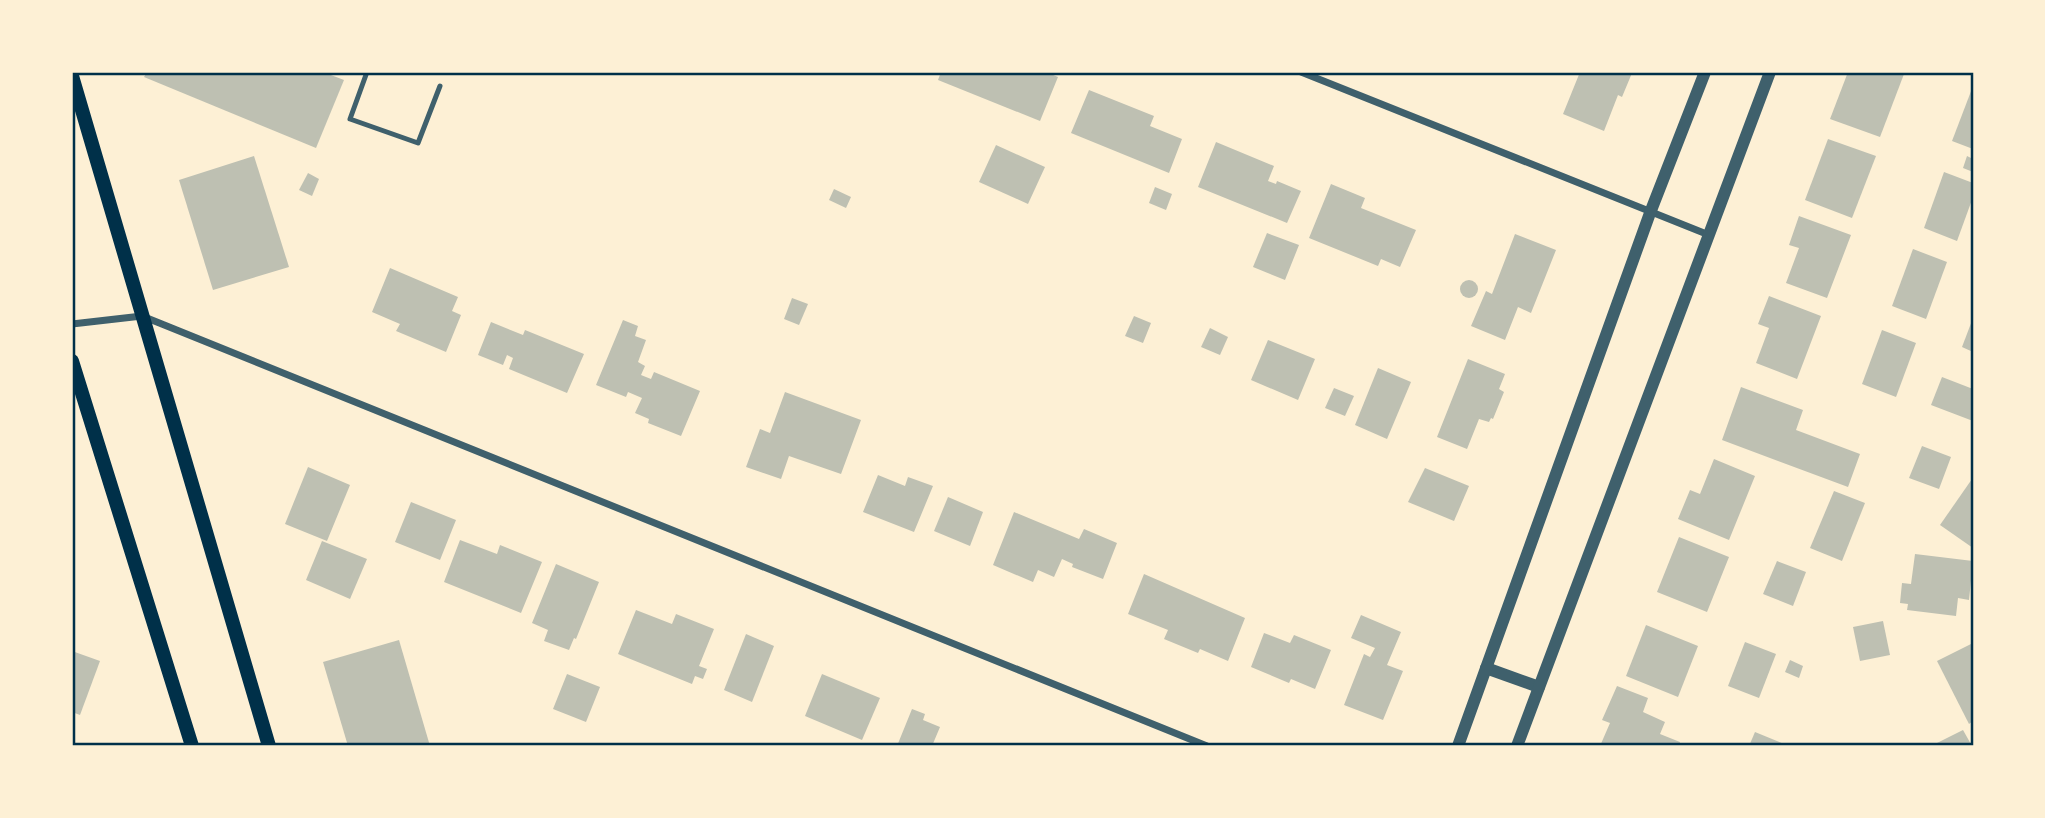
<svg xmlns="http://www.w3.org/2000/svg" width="2045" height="818" font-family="Roboto,sans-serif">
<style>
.building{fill:#bec0b2}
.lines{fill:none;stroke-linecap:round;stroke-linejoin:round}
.service{stroke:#3f606c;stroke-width:5}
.minor{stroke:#3f606c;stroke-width:7}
.tertiary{stroke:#3f606c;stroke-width:12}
.secondary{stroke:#003049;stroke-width:14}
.neatline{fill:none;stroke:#003049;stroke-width:2.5}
</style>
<rect width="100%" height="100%" fill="#fdf0d5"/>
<g class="building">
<path d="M147,72H323L344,80L316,148L144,77Z"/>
<path d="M941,72H1046L1058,77L1040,121L938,80Z"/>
<path d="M1580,72L1632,73L1622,97L1618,95L1604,131L1563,114Z"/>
<path d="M1848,72H1896L1904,74L1880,137L1830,119Z"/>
<path d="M1973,86V149L1952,141Z"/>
<path d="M1089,90L1154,116L1150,126L1182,139L1169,173L1071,133Z"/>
<path d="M1828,139L1876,156L1852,218L1805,200Z"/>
<path d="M1216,142L1274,166L1268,181L1276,184L1277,181L1301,191L1287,223L1198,187Z"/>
<path d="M996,145L1045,167L1028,204L979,182Z"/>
<path d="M254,156L289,267L213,290L179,180Z"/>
<path d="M1967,156L1973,159V172L1963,168Z"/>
<path d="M1944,172L1973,183V197L1957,241L1924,228Z"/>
<path d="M308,173L319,179L312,196L299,190Z"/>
<path d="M1331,184L1365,198L1361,208L1416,230L1400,267L1381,259L1378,266L1309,238Z"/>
<path d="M1155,187L1172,194L1166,210L1149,203Z"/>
<path d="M834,189L851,197L846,208L829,200Z"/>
<path d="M1799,216L1851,235L1827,298L1786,283L1799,248L1789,245Z"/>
<path d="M1267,233L1299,245L1285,280L1253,267Z"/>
<path d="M1515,234L1556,250L1531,313L1518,307L1505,340L1471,326L1486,291L1492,294Z"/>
<path d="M1913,249L1947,262L1926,319L1892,306Z"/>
<path d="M390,268L458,297L452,311L461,315L446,352L396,331L400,324L372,312Z"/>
<circle cx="1469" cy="289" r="9"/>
<path d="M1769,296L1821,316L1797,379L1756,363L1769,328L1758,324Z"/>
<path d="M792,298L808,304L799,325L784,319Z"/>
<path d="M1134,316L1151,323L1143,343L1125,336Z"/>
<path d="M1973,318V352L1962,347Z"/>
<path d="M623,320L638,326L635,336L646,340L638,362L645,366L641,375L651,379L654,372L700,391L681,436L648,423L649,419L635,413L642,398L628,392L626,397L596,385Z"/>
<path d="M491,322L523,335L525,330L584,354L567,393L509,369L513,358L507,355L503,365L478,355Z"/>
<path d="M1210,328L1228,337L1220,355L1201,347Z"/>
<path d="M1882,330L1916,343L1896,397L1862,384Z"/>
<path d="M1268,340L1315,359L1298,400L1251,380Z"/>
<path d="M1468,359L1505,374L1499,389L1504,392L1493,419L1491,418L1489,422L1479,419L1467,449L1437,437Z"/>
<path d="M1378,368L1411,382L1387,439L1355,425Z"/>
<path d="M1942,377L1973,389V421L1931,405Z"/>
<path d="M1741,387L1803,410L1796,430L1860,454L1848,487L1722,440Z"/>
<path d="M1334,388L1354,396L1345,416L1325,408Z"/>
<path d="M785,392L861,420L841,474L789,456L781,479L746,467L760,429L770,433Z"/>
<path d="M1922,446L1951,457L1939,489L1909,478Z"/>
<path d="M1714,459L1755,476L1729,540L1678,519L1690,490L1700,494Z"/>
<path d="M308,467L350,485L327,541L285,524Z"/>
<path d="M1425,468L1469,486L1454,521L1408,502Z"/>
<path d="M878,475L905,486L908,477L933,486L914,532L863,512Z"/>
<path d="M1972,479L1973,480V548L1940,525Z"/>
<path d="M1834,491L1865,503L1842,561L1810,548Z"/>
<path d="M948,497L983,512L970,546L934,531Z"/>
<path d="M411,502L456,520L440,560L395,542Z"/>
<path d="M1014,512L1079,539L1084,529L1117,543L1103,579L1072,567L1073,564L1062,559L1054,577L1038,570L1033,582L993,565Z"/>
<path d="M1679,537L1729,557L1707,612L1657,592Z"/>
<path d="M460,540L497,554L500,545L542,562L521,613L444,582Z"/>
<path d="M322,541L367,559L350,599L306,580Z"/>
<path d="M1915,554L1973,561L1969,600L1958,598L1956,616L1907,610L1908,604L1900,603L1902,583L1911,584Z"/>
<path d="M1777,561L1806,572L1793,606L1763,594Z"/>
<path d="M556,564L599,582L576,639L574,638L569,650L544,641L548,630L532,623Z"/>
<path d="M1144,574L1245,618L1228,661L1200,649L1198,653L1164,639L1168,630L1128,614Z"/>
<path d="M636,610L672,624L676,614L714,629L699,666L707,669L703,679L695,676L692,684L618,654Z"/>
<path d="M1361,615L1401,632L1387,665L1403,671L1383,720L1344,705L1364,654L1370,657L1375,648L1351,638Z"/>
<path d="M1883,621L1890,655L1860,661L1853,627Z"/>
<path d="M1646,625L1698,646L1678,697L1626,676Z"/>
<path d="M1264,633L1290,643L1294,635L1331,650L1315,689L1291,679L1289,683L1251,667Z"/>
<path d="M746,634L774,646L752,702L724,690Z"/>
<path d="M399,640L430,746H348L323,662Z"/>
<path d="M1745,642L1776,654L1759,698L1728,686Z"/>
<path d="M1973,643V721L1969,724L1937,661Z"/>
<path d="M72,651L100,661L80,715L72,712Z"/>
<path d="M1790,660L1803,666L1799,678L1785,672Z"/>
<path d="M567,674L600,687L586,722L553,709Z"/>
<path d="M822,674L880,698L862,740L805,716Z"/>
<path d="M1617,686L1648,698L1643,712L1665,722L1660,734L1680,742L1679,746H1600L1610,723L1602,720Z"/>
<path d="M912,709L925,714L923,720L940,727L932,746H897Z"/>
<path d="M1963,730L1972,746H1931Z"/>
<path d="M1755,732L1789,746H1749Z"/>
</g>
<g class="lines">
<path class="service" d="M367,72L350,119L418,143L440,86"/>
<g class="minor">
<path d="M1301,72L1709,235"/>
<path d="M72,324L142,316L1207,746"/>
</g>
<g class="tertiary">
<path d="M1486,668L1539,687"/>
<path d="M1458,746L1650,213L1705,72"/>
<path d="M1517,746L1770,72"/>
</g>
<g class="secondary">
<path d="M72,76L269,746"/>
<path d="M72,361L192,746"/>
</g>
</g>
<rect width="2045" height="818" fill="none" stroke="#fdf0d5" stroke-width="147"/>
<rect x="74" y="74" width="1898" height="670" class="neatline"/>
</svg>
